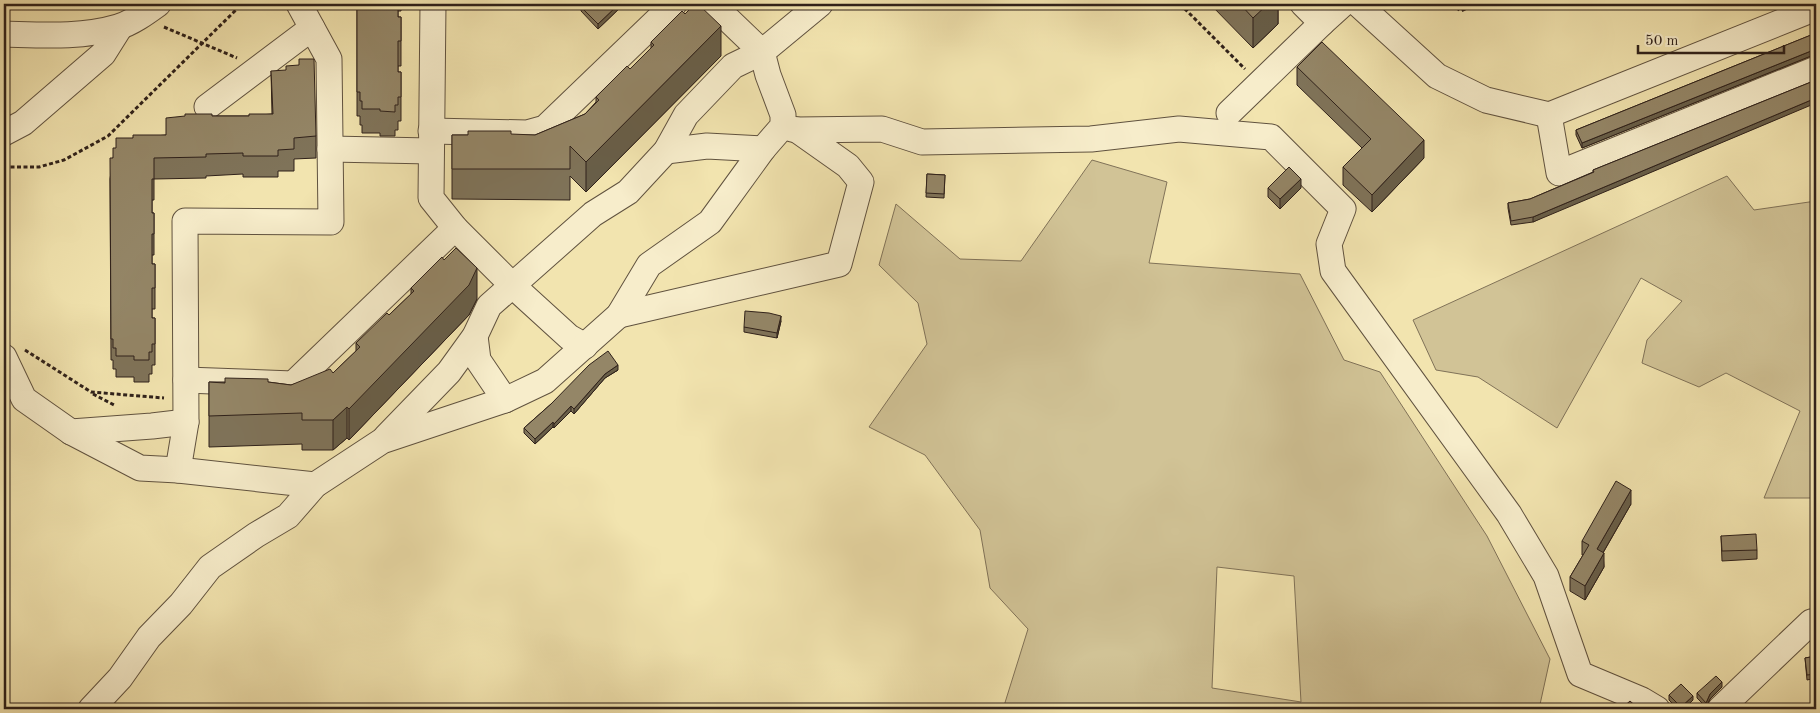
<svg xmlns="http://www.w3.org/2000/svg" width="1820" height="713" font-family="'Old Standard TT',serif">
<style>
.green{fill:#d1c396;stroke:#807258;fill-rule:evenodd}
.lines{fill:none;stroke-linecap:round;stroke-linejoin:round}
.minor-casing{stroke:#60523f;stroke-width:27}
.path{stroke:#2f211a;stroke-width:3;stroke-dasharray:4 2.5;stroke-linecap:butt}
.minor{stroke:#f7edcb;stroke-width:25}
.wall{fill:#7f7359;stroke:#2f211a}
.shaded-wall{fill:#685e48;stroke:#2f211a}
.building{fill:#948667;stroke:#2f211a}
</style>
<rect width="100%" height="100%" fill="#f2e4af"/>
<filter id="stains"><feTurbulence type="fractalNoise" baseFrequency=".004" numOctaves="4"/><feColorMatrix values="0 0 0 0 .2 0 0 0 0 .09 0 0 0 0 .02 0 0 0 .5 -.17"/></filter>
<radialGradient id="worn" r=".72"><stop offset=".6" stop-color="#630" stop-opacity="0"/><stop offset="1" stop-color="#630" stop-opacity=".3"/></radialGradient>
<g class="green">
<path d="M1092,160L1167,182L1149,263L1300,274L1344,360L1380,372L1487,536L1550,659L1539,709H1003L1028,629L990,588L980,530L925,455L869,427L927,344L918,303L879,265L896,204L960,259L1021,261ZM1217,567L1294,576L1301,702L1212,688Z"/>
<path d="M1727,176L1754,210L1816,201V498H1764L1800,411L1726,373L1699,387L1642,363L1647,340L1682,301L1641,278L1557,428L1478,377L1436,370L1413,320Z"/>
</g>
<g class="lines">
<defs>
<g id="minor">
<path d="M433,4L431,198L455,228L513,286L569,337L585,346"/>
<path d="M1303,4L1322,23L1343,4"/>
<path d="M1358,4L1437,76L1486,100L1549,115L1816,8"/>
<path d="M4,34C42,35 81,38 118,27C132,23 147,12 158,4"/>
<path d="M207,107L312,28"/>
<path d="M1229,113L1322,23"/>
<path d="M1549,115L1559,173L1816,69"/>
<path d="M797,130L882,129L922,142L1091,139L1179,129L1271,137L1343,209L1329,244L1333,271L1509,514L1546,576L1580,674L1642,700L1657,709"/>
<path d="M431,131L527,133L545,128L674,4"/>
<path d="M4,133L23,123L103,54L120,27"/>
<path d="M330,149L431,151"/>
<path d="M666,151L707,146L763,149"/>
<path d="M619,315L839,264L861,182L848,166L797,130L792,129"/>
<path d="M475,336L478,360L505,400"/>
<path d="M4,357L24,399L71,432L140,468L178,470L315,485"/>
<path d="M186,380L293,384L455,228"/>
<path d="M71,432L152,426L186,422"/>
<path d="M386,437L449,372L475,336L489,306L593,214L628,192L666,151L686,115L733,66L762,52L820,4"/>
<path d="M178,470L186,422L185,221L331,222L329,59L299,4"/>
<path d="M91,709L120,678L149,637L181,604L210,567L256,535L288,516L315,485L382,441L505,400L545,381L619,315L649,265L710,222L763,149L783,126V115L768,75L762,52L712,4"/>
<path d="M1720,709L1811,622L1816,621"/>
</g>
</defs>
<use href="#minor" class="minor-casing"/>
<g class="path">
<path d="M14,4H82"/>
<path d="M1180,4L1245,69"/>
<path d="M1451,4L1461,11L1475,4"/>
<path d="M164,27L237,58"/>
<path d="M4,167H39L64,160L108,136L242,4"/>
<path d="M25,350L91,392L164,398"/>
<path d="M93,394L116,406"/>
</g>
<use href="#minor" class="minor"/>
</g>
<g class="wall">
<path d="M357,4H401V11H398V17H401V66H398V72H401V121H398V130H395V136H380V133H362V125H360V116H357Z"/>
<path d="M584,4H624L598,29L581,11V7Z"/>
<path d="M1210,4H1278V24L1253,48Z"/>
<path d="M1816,33V55L1811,56L1582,148L1576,135V130Z"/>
<path d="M651,42L721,56L586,192L570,176V200L452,199V135H535L585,114L596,102V97L630,69L651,48Z"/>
<path d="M1297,67L1424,158L1372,212L1343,185V167L1362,148L1297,85Z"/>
<path d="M271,71L316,136V158L294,159V171H278V177H243V174L206,176V178L154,179V200H152V213H154V255H152V264H155V309H152V318H155V365H152V374H149V382H134V377H116V369H113V360H111L110,179L113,158L116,148L133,138L166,135L212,116H249L272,114Z"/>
<path d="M1816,80L1533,222L1511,225L1508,208V203L1530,199L1593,172V170Z"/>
<path d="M927,174L945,175L944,198L926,197Z"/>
<path d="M1268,188H1301L1280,209L1268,197Z"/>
<path d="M411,288L477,299L469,315L349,440L347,438L333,450H302V444L209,447V382H268L291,385L333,373L356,351V343L389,315L411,294Z"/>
<path d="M781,321L777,338L744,332V327Z"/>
<path d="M618,370L605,378L574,414L571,411L554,428L553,427L535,444L524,433V428L551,404Z"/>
<path d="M1631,504L1603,553L1604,567L1585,600L1570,591V577L1583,555H1582V541Z"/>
<path d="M1721,536L1757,550V559L1722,561Z"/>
<path d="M1816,656V678L1807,680L1805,658Z"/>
<path d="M1722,687L1710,699L1706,707L1697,698V693Z"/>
<path d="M1669,695L1693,700L1684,709H1678L1669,700Z"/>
</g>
<g class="shaded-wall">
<path d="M619,4H624L598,29V24Z"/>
<path d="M1266,4H1278V24L1253,48V18Z"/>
<path d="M721,26V56L586,192V162Z"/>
<path d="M1811,51V56L1582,148V143Z"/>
<path d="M1816,98V103L1533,222V217Z"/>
<path d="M1424,140V158L1372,212V195Z"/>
<path d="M1301,179V188L1280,209V199Z"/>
<path d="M477,268V299L469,315L349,440V409Z"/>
<path d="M781,316V321L777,338V333Z"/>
<path d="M618,365V370L605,378L574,414V409L605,374Z"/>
<path d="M571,406V411L554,428V424Z"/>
<path d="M347,407V438L333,450V420Z"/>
<path d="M553,422V427L535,444V439Z"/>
<path d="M1631,490V504L1597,563V549Z"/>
<path d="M1604,553V567L1585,600V586Z"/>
<path d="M1722,682V687L1710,699L1706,707V703L1710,694Z"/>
<path d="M1693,696V700L1684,709H1681V707Z"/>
</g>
<g class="building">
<path d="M357,4H398V17H401V41H398V72H401V97H398V105H395V112L380,111V109H362V101H360V92H357Z"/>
<path d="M584,4H619L598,24L581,7Z"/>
<path d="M695,4H698L721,26L586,162L570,146V169H452V135H468V131H511V134L535,135L585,114L599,100L596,97L627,66L630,69L654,45L651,42L682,11L685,14Z"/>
<path d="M1240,4H1268L1253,18Z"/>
<path d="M1816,33V50L1811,51L1582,143L1576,130Z"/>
<path d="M1322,42L1424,140L1372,195L1343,167L1371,139L1297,67Z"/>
<path d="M299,59H314L316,136L294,138V149L278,150V156H243V153L206,154V157L154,158V179H152V213H154V234H152V264H155V288H152V318H155V344H152V352H149V360H134V356H116V348H113V339H111L110,158H113V148H116V138H133V135H166V118L185,116V114H212V116H249V114H273L271,71L286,70V66L299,65Z"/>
<path d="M1816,80V98L1533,217L1511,221L1508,203L1530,199L1594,172L1593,170Z"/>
<path d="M1289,167L1301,179L1280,199L1268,188Z"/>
<path d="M927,174L945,175L944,194L926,193Z"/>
<path d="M456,248L477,268L469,285L349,409L347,407L333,420H302V413L209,416V382L225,383V378L268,379V382L291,385L330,369L333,373L360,347L356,343L387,313L389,315L414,291L411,288L442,257L444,260Z"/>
<path d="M745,311L769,313L781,316L777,333L744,327Z"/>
<path d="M608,351L618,365L605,374L574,409L571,406L554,424L553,422L535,439L524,428L551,404L589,365Z"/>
<path d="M1616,481L1631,490L1597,549L1604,553L1585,586L1570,577L1589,545L1582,541Z"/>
<path d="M1756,534L1757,550L1722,551L1721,536Z"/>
<path d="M1816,656V674L1807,675L1805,658Z"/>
<path d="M1716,676L1722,682L1710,694L1706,703L1697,693Z"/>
<path d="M1681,684L1693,696L1681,707L1669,695Z"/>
<path d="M1630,701L1639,709H1621Z"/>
</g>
<rect width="1820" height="713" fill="none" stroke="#f2e4af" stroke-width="20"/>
<rect x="5" y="5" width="1810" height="703" fill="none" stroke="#2f211a" stroke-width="2.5"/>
<rect x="10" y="10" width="1800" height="693" fill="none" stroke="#2f211a"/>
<path d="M1638 45v8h146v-8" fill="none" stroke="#2f211a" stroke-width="2.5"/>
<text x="1645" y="45" font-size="15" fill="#2f211a" stroke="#f7edcb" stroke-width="4" paint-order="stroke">50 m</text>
<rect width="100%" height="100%" filter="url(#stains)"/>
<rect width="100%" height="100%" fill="url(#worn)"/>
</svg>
